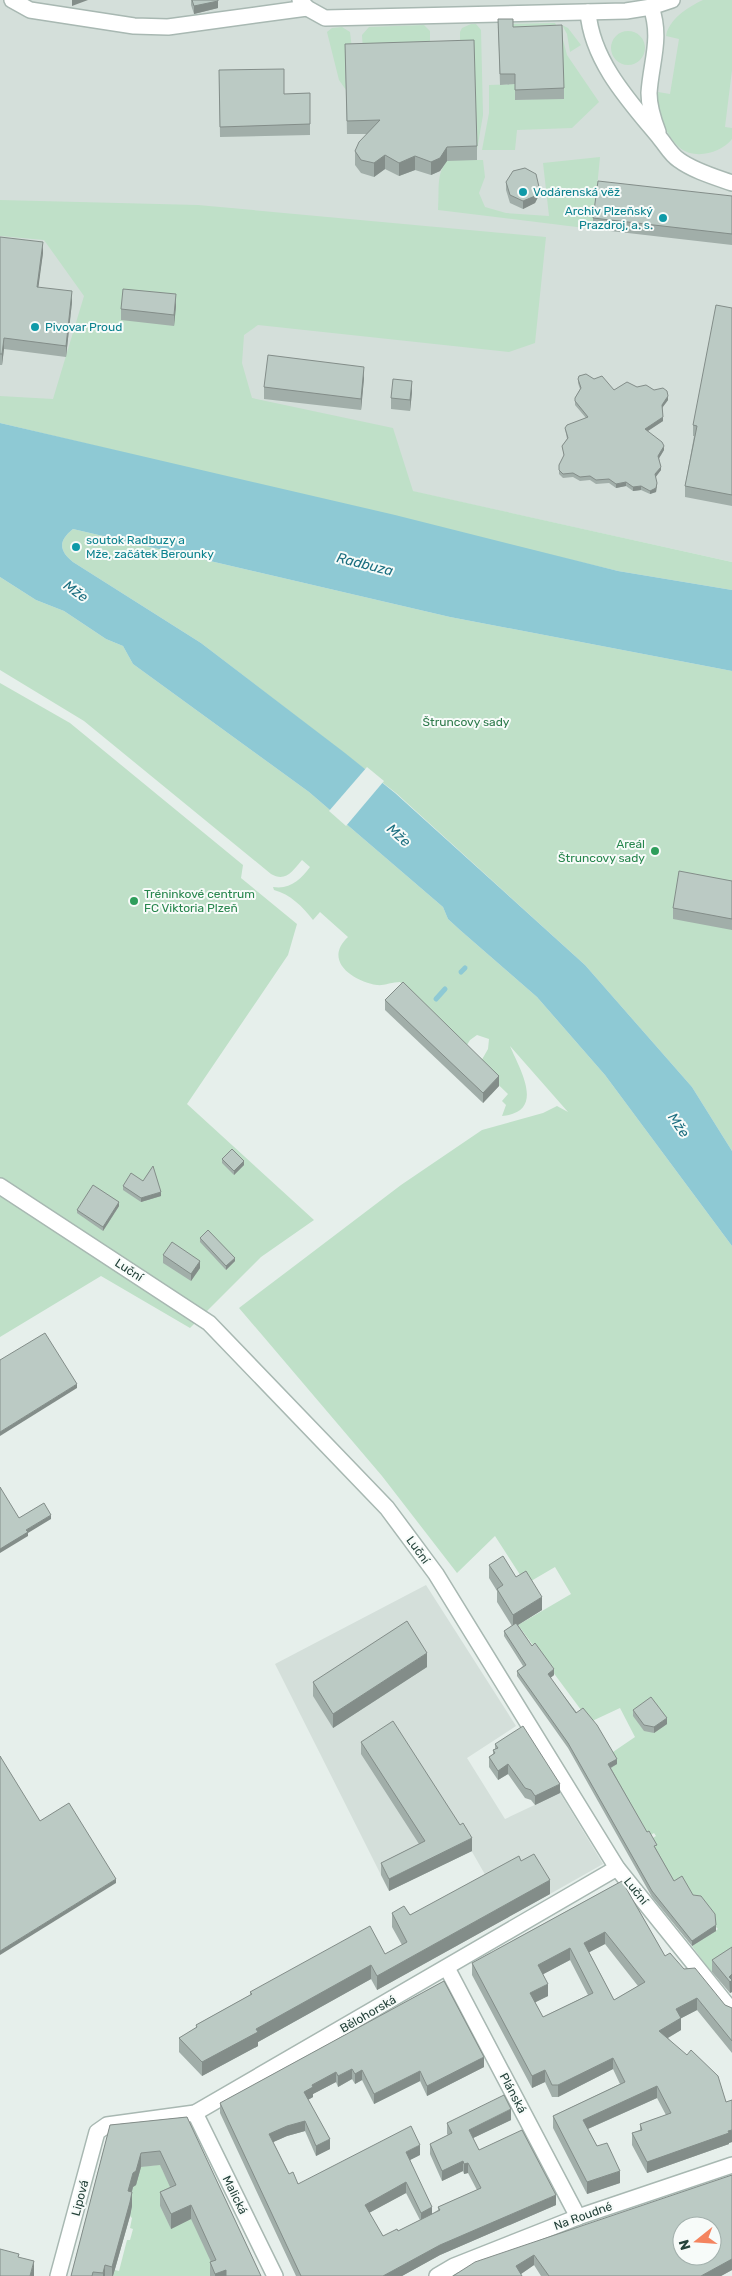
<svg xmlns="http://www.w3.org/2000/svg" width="732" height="2276" font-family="Rubik,sans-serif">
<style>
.built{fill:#d4dfda}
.green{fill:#bfe0c8}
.water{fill:#8ec9d4}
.pier{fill:#e6efeb}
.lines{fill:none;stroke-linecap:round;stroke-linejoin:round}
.stream{stroke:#8ec9d4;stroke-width:5}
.street-casing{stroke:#a8b8b2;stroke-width:18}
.street{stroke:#fff;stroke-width:15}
.wall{fill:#a1aea9;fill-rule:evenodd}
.shaded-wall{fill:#838d89}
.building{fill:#bbcac4;stroke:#838d89;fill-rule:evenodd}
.culture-dot{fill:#0f9aa8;stroke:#f7fbf9;stroke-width:2}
.leisure-dot{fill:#2e9e5b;stroke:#f7fbf9;stroke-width:2}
.labels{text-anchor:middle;stroke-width:4;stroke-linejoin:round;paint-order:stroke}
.culture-label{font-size:12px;fill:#0d838f;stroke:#f7fbf9;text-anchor:start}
.park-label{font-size:12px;fill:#2d7a4b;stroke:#f7fbf9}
.leisure-label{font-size:12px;fill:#27864d;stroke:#f7fbf9;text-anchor:end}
.street-label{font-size:12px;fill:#24423a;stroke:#f7fbf9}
.water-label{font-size:14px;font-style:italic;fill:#1c6f80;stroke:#f7fbf9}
</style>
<rect width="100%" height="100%" fill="#e6efeb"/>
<g class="built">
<path d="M0,0H732V562L0,400Z"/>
<path d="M426,1585L516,1726L467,1758L505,1819L560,1793L603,1864L550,1894L534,1868L491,1885L463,1836L381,1875L275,1664Z"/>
</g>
<g class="green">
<path d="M703,0H732V70L725,127L732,128V139C721,153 695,160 680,148C666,136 655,110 658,92L670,94L679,39L666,36C669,19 688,7 703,0Z"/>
<path d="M555,23L562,36L567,55L599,102L572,128L517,130L515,150H482L489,113V85L515,84L516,100L564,98L513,29L497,28L503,24Z"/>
<path d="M471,24H476L481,30L483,115L477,150L460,54V32L462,28Z"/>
<path d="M424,25L430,31V43L363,52L362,35L369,27Z"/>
<path d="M562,25L568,28L581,45L570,52L567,34Z"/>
<path d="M342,27L350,32L353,57H345L346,90L339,80L327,32L332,28Z"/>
<circle cx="628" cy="48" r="17"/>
<path d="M457,150L458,160H483L485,177L479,193L485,207L506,213L549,216L543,163L600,157L593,229L438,210C440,181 434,171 457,150Z"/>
<path d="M0,200L198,205L546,237L535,343L509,352L258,325L244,335L242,363L252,398L393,428L413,491L732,562V590L618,571L0,423V396L53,399L84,296L44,240L0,236Z"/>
<path d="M73,529L450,617L732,671V1151L692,1087L585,965L396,793L201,643L73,562C59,551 58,541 73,529Z"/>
<path d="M0,577L36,600L64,611L106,639L123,646L133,664L309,792L443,907L448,919L460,930L537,997L605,1075L732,1246V1958L711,1972L692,1946L718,1929L674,1886L648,1841L656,1836L654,1833L647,1837L608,1769L610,1754L635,1737L620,1708L590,1722L518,1625L571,1594L555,1567L526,1584L495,1536L457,1573L382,1476L239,1308L401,1185L482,1130L543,1113L557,1106L568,1112L510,1046C519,1068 547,1112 502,1116L506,1105L502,1101L508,1094L482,1069L480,1063L488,1049L489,1039L477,1035L470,1040L464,1050L400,982C392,982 383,986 377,985C352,981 323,960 348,937L320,912L313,920C303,907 290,894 274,890L273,887C290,890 301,879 310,867L302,860C293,870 286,883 271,874L84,721L0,670Z"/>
<path d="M0,683L70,723L243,865L241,878L297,924L288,955L187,1104L314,1220L261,1257L190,1328L101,1276L0,1337Z"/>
<path d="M166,2164L162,2169L169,2183L174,2188L160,2206L171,2228L194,2209C196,2231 203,2247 215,2265L211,2276H113L115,2270L119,2271L127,2240H130L133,2229L130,2228L132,2218C119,2207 133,2181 137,2167Z"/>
</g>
<path class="water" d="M0,423L395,515L618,571L732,590V671L450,617L73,529C58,541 59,551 73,562L201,643L345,753L395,793L585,965L692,1087L732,1151V1246L605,1075L537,997L460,930L448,919L443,907L309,792L133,664L123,646L106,639L64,611L36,600L0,577Z"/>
<path class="pier" d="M367,767L384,781L346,826L329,811Z"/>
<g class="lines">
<g class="stream">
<path d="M461,972L465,968"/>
<path d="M436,999L445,989"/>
</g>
<defs>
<g id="street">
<path d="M12,0L30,10L134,26L168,27L307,8"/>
<path d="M300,0L307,8L325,18L626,11L651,7L672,0"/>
<path d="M651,7C662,38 651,62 649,93C649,106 653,119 658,132"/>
<path d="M588,12C592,61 629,101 659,137C666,145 670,154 679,160C694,171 715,177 732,183"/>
<path d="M0,1186L209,1323L387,1508L436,1574L617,1868L732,2011"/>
<path d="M447,1968L578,2217"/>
<path d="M195,2113L275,2276"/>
<path d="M58,2276L97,2132L107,2125L195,2113L617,1868"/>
<path d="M437,2276L454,2266L578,2217L732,2165"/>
</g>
</defs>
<use href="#street" class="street-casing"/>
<use href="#street" class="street"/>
</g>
<g class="wall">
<path d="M191,0H218V8L194,14L191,5Z"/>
<path d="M498,19L564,88V99L515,100V84L500,85Z"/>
<path d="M345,44L477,146V160L447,161L440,171L431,175L415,170L399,176L385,169L374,177L361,173L355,165V151L367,134H347Z"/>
<path d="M219,70L284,94L310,93V135L220,137Z"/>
<path d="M506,182L539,195L535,203L523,209L510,203L506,190Z"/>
<path d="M732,196V245L593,229V218Z"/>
<path d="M0,237L43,253L38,287L72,302L66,357L4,349L2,365H0Z"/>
<path d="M176,306L174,326L121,320V309Z"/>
<path d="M732,308V506L685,497V486L694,436H693V425Z"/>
<path d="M364,378L361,410L264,399V387Z"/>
<path d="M578,379H594L614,390L637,387L668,400L662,408L663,421L647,431L664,450L659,458L661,470L655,477L657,487L656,492L650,494L641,490L633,491L626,486L616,488L609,483L596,484L590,480L580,481L573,477L563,478L559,474V465L564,456L562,446L567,439L565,428L586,418L575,405V398L580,389L578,383Z"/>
<path d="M412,392L410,411L391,409V398Z"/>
<path d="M732,881V930L673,919V908Z"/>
<path d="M385,1000L499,1086L483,1103L385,1010Z"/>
<path d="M222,1159L244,1165L234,1175L222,1163Z"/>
<path d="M123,1186L161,1196L141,1202L123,1190Z"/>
<path d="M119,1206L103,1231L77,1213V1210Z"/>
<path d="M200,1238L235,1261L226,1270L200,1242Z"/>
<path d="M163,1255L200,1268L191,1281L163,1263Z"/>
<path d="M489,1565L516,1577L542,1610L518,1625L532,1646L554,1675L550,1678L617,1764L611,1768L674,1881L693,1895L716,1931L692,1946L652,1897L568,1748L517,1676V1671L523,1666L504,1636V1631L512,1626L497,1602V1591L489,1578Z"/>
<path d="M427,1667L333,1728L313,1696V1682Z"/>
<path d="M633,1710L667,1724L654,1733L644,1731L633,1716Z"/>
<path d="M361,1742L460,1825L472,1851L389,1891L381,1875V1863L419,1844L361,1754Z"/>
<path d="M495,1744L560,1793L535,1805L531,1800L525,1798L508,1774L498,1780L489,1767V1757L493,1754V1750L495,1749Z"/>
<path d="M521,1861L550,1894L377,1990L371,1979L258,2042V2046L202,2076L179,2052V2038L196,2028V2025L250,1995V1992L385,1954L402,1945L392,1927V1913L410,1915Z"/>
<path d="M622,1881L665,1956L684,1969L725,2005L732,2008V2053L697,2010L681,2018V2030L668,2038L726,2102L732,2100V2142L729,2143V2144L647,2173L632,2145V2133L640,2130V2124L666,2115L657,2098L588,2129L597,2146L620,2183L587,2194L553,2128V2116L620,2084L613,2069L558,2097H552L545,2082L532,2088L472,1975V1963ZM605,1944L638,1986L614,2000L589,1952ZM570,1960L588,1995L543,2017L535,2002L548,1996L543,1974Z"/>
<path d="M732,1947V1992L730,1993L712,1972V1960Z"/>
<path d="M444,1981L484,2067L427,2096L420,2081L374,2104L362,2080L355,2084L352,2079L338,2087L336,2082L313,2094V2097L308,2100L330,2149L316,2156L305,2131L287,2136L273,2142L289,2174L298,2184L420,2155L410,2160L432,2214L438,2210V2207L477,2190L468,2173L464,2174L463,2171L442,2181L430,2154V2144L448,2135L447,2134V2123L511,2120L473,2138L479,2150L556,2205L440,2255L402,2276H296L220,2113V2103ZM406,2193L420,2220L398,2231L383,2236L369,2213Z"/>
<path d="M187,2117L261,2276H210V2262H211L191,2219L171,2229L160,2206V2192L170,2187L160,2165L141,2167L136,2185L133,2187L132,2192V2206L130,2216L113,2276H71L110,2125Z"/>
<path d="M732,2175V2270L721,2276H541L534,2265L521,2274L453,2276Z"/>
</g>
<g class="shaded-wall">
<path d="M72,0H88L72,6Z"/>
<path d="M218,1V8L194,14V6Z"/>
<path d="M447,147V161L440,171L431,175V162Z"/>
<path d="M385,155V169L374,177V163Z"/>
<path d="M415,156V170L399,176V163Z"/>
<path d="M539,187V195L535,203L523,209V201Z"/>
<path d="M43,242V253L37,298V287Z"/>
<path d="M72,291V302L66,357V346Z"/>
<path d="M176,294V306L174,326V315Z"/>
<path d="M4,338V349L2,365V354Z"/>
<path d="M364,367V378L361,410V399Z"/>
<path d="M412,381V392L410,411V400Z"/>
<path d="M668,396V400L662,408V405Z"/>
<path d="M663,417V421L645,433V429Z"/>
<path d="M664,446V450L658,460V456Z"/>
<path d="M661,467V470L655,478V474Z"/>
<path d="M626,482V486L616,488V484Z"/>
<path d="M657,483L656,492L650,494V491Z"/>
<path d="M641,486V490L633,491V487Z"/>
<path d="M499,1076V1086L483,1103V1093Z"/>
<path d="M244,1161V1165L234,1175V1171Z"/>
<path d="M161,1192V1196L141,1202V1198Z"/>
<path d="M119,1202V1206L103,1231V1227Z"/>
<path d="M235,1258V1261L226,1270V1266Z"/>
<path d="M200,1261V1268L191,1281V1274Z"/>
<path d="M77,1384V1388L0,1436V1432Z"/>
<path d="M51,1515V1519L28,1533V1536L0,1553V1549L26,1530Z"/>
<path d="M542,1597V1610L513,1628V1615Z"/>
<path d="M427,1653V1667L333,1728V1714Z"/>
<path d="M554,1669V1675L548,1680V1674Z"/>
<path d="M667,1718V1724L654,1733V1727Z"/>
<path d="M617,1759V1764L608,1769V1764Z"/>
<path d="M508,1764V1774L498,1780V1771Z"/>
<path d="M560,1784V1793L535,1805V1796Z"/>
<path d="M472,1838V1851L389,1891V1879Z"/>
<path d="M116,1879V1883L0,1955V1951Z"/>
<path d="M550,1880V1894L377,1990V1976Z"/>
<path d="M716,1925V1931L692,1946V1941Z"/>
<path d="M605,1932V1944L584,1955V1943Z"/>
<path d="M570,1948V1960L538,1977V1965Z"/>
<path d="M371,1965V1979L258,2042V2046L202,2076V2062L256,2029Z"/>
<path d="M732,1974V1992L730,1993L729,1977Z"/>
<path d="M548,1984V1996L530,2005V1993Z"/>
<path d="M697,1998V2010L676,2021V2009Z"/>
<path d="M681,2018V2030L659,2043V2031Z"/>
<path d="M484,2057V2067L427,2096V2086Z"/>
<path d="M613,2058V2069L558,2097V2085Z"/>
<path d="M352,2069V2079L338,2087V2076Z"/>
<path d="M362,2070V2080L355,2084V2074Z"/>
<path d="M545,2070V2082L532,2088V2076Z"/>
<path d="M420,2071V2081L374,2104V2094Z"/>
<path d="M336,2072V2082L313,2094V2097L304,2102V2092L312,2085Z"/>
<path d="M657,2086V2098L583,2131V2120Z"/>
<path d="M511,2109V2120L469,2140V2130Z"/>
<path d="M305,2121V2131L287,2136L269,2144V2134L287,2126Z"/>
<path d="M732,2130V2142L729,2143V2144L647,2173V2162Z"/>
<path d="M330,2139V2149L316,2156V2146Z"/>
<path d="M420,2145V2155L406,2162V2152Z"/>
<path d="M141,2153V2167L136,2185L133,2187L128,2205V2191L133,2173Z"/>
<path d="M463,2161V2171L442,2181V2171Z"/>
<path d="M468,2163V2173L464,2174V2164Z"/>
<path d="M620,2171V2183L587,2194V2182Z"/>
<path d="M406,2182V2193L365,2215V2205Z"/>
<path d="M132,2192V2206L130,2216L113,2276H112V2267Z"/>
<path d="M556,2195V2205L440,2255L402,2276H383L440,2245Z"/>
<path d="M191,2205V2219L171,2229V2214Z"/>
<path d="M432,2207V2218L421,2223V2213Z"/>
<path d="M534,2255V2265L518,2276L516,2266Z"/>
<path d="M732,2259V2270L721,2276H701Z"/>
<path d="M34,2261V2276H30Z"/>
<path d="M105,2265V2276H103V2273Z"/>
<path d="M226,2270V2276H215V2274Z"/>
</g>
<g class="building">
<path d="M192,0H218V1L194,6Z"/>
<path d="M498,19H513V27L562,25L564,88L515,90V74H500Z"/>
<path d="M474,40L477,146L447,147L440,158L431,162L415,156L399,163L385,155L374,163L361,160L355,151L359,142L380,120L347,121L345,44Z"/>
<path d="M284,69V94L310,93V124L220,127L219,70Z"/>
<path d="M525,168L536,174L539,187L535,196L523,201L510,195L506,182L513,171Z"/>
<path d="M598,181L732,196V234L593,218Z"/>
<path d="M0,237L43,242L37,287L72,291L66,346L4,338L2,354H0Z"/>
<path d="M123,289L176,294L174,315L121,309Z"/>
<path d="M716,305L732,308V495L685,486L697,426L693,425Z"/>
<path d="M268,355L364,367L361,399L264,387Z"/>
<path d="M586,374L594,379L602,376L614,390L627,382L637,387L646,385L654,390L663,388L667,391L668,396L662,405L663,417L645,429L662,442L664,446L658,456L661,467L655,474L657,483L656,488L650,491L641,486L633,487L626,482L616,484L609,479L596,480L590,476L580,477L573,473L563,474L559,470V465L564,455L562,446L568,438L565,428L567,425L588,417L575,401V398L581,388L578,379L579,376Z"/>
<path d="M393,379L412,381L410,400L391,398Z"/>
<path d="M679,871L732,881V919L673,908Z"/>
<path d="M403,982L499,1076L483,1093L385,1000Z"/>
<path d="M232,1149L244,1161L234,1171L222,1159Z"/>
<path d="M153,1166L161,1192L141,1198L123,1186L131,1173L143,1181Z"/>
<path d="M93,1185L119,1202L103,1227L77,1210Z"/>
<path d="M208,1230L235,1258L226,1266L200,1238Z"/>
<path d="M172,1242L200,1261L191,1274L163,1255Z"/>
<path d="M45,1333L77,1384L0,1432V1360Z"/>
<path d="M0,1487L19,1518L44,1503L51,1515L26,1530L28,1532L0,1549Z"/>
<path d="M503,1556L516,1577L526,1571L542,1597L513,1615L497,1589L503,1585L489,1565Z"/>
<path d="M407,1621L427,1653L333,1714L313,1682Z"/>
<path d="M516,1623L532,1646L535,1643L554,1669L548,1674L576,1713L583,1708L597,1725L617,1759L608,1764L647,1832L649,1831L657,1845L654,1846L674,1881L682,1876L693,1895L701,1896L715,1914L716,1925L692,1941L652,1891L568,1743L517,1671L526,1665L504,1631Z"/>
<path d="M651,1697L667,1718L654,1727L644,1725L633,1710Z"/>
<path d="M393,1721L460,1825L463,1823L472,1838L389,1879L381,1863L425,1841L361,1742Z"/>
<path d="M523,1726L560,1784L535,1796L531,1790L525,1788L508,1764L498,1771L489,1757L495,1753L493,1750L498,1748L495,1744Z"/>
<path d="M0,1756L40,1821L69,1803L116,1879L0,1951Z"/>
<path d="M534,1854L550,1880L377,1976L371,1965L256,2029L258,2032L202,2062L179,2038L197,2027L196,2025L252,1994L250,1992L370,1926L385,1954L407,1942L392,1913L404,1906L410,1915L519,1856L521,1861Z"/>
<path d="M622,1881L665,1956L670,1953L684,1969L695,1968L725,2005L732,2008V2041L697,1998L676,2009L681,2018L659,2031L687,2055L691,2050L718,2076L726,2102L732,2100V2130L728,2131L729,2133L647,2162L632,2133L642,2130L640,2124L671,2113L657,2086L583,2120L597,2146L607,2143L620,2171L587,2182L553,2116L625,2082L613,2058L558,2085H552L545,2070L532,2076L472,1963ZM605,1932L645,1982L614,2000L584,1943ZM570,1948L593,1993L543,2017L530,1993L548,1984L538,1965Z"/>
<path d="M732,1947V1974L729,1977L732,1980L730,1982L712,1960Z"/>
<path d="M444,1981L484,2057L427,2086L420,2071L374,2094L362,2070L355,2074L352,2069L338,2076L336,2072L312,2085L313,2087L304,2092L330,2139L316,2146L305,2121L287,2126L269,2134L289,2174L293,2172L298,2184L411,2126L420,2145L406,2152L432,2207L421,2213L406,2182L365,2205L383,2236L397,2229L398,2231L440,2210L438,2207L481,2188L468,2163L464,2164L463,2161L442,2171L430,2144L452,2133L447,2123L504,2095L511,2109L469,2130L479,2150L522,2130L556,2195L440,2245L383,2276H301L220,2103Z"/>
<path d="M187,2117L261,2276H226V2270L215,2274L210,2262L216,2260L191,2205L171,2214L160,2192L176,2185L160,2151L141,2153L136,2171L133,2173L128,2191L132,2192L130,2202L112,2267L105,2265L103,2273L93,2272L92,2276H71L110,2125Z"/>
<path d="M732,2175V2259L701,2276H549L534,2255L516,2266L522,2276H453L475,2262ZM682,2226H712V2256H682Z"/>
<path d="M0,2249L19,2254L18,2257L34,2261L30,2276H0Z"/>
</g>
<g class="culture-dot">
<circle cx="523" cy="192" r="5"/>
<circle cx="663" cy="218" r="5"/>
<circle cx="35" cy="327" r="5"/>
<circle cx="76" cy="547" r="5"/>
</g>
<g class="leisure-dot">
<circle cx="655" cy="851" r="5"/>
<circle cx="134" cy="901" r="5"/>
</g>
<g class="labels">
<g class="culture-label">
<text x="533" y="196">Vodárenská věž</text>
<text x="653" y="215" text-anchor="end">Archiv Plzeňský<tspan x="653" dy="14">Prazdroj, a. s.</tspan></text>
<text x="45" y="331">Pivovar Proud</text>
<text x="86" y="544">soutok Radbuzy a<tspan x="86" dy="14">Mže, začátek Berounky</tspan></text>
</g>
<g class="park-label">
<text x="466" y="726">Štruncovy sady</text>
</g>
<g class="leisure-label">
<text x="645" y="848">Areál<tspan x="645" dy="14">Štruncovy sady</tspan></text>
<text x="144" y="898" text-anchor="start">Tréninkové centrum<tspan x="144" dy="14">FC Viktoria Plzeň</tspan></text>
</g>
<g class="street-label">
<text transform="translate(129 1270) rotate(33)" y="4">Luční</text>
<text transform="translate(418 1550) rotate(54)" y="4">Luční</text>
<text transform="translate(636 1891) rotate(51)" y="4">Luční</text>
<text transform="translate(368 2014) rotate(-30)" y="4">Bělohorská</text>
<text transform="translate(513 2093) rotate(62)" y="4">Plánská</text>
<text transform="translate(235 2195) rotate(64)" y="4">Malická</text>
<text transform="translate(80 2198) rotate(-75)" y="4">Lipová</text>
<text transform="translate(583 2216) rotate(-20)" y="4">Na Roudné</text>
</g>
<g class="water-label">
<text transform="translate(365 564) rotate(14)" y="5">Radbuza</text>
<text transform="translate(76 591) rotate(36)" y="5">Mže</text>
<text transform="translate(399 835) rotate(42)" y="5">Mže</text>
<text transform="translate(679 1125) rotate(56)" y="5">Mže</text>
</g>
</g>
<g transform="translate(697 2241) rotate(253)"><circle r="24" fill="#f7fbf9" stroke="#a3b1ad"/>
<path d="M0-4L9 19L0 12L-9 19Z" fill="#f4845f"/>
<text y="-8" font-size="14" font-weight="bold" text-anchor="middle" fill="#24423a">N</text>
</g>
</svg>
